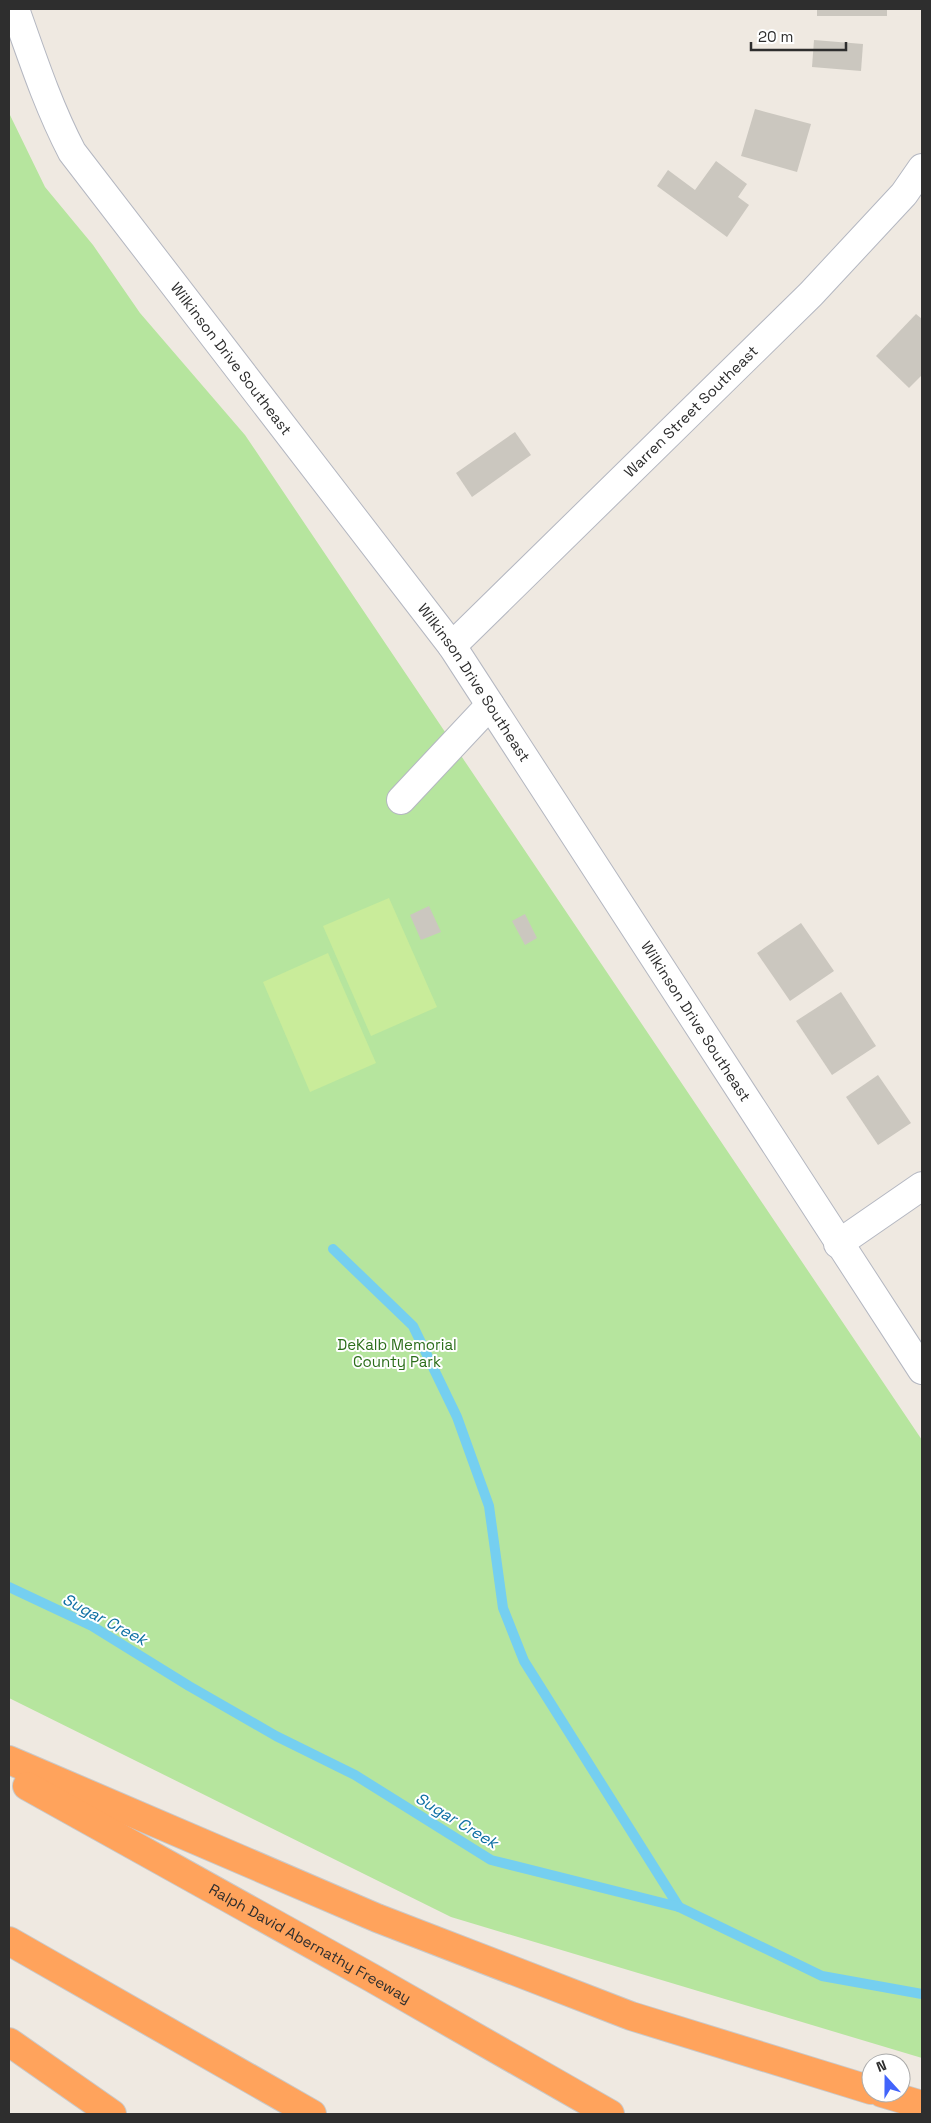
<svg xmlns="http://www.w3.org/2000/svg" width="931" height="2123" font-family="'Space Grotesk',sans-serif">
<style>
.green{fill:#b6e59e}
.pitch{fill:#c9ec9a}
.lines{fill:none;stroke-linecap:round;stroke-linejoin:round}
.stream{stroke:#75cff0;stroke-width:10}
.building{fill:#cbc7bf}
.minor-casing{stroke:#b4b7c1;stroke-width:30}
.highway-casing{stroke:#c9c9c9;stroke-width:30}
.minor{stroke:#fff;stroke-width:28}
.highway{stroke:#ffa35c;stroke-width:28}
.labels{text-anchor:middle;stroke-width:4;stroke-linejoin:round;paint-order:stroke}
.street-label{font-size:15px;fill:#2e2e2e;stroke:#fff}
.park-label{font-size:15px;fill:#2c6e1b;stroke:#fff}
.water-label{font-size:16px;font-style:italic;fill:#0d6fa3;stroke:#fff}
</style>
<rect width="100%" height="100%" fill="#efe9e1"/>
<path class="green" d="M9,113L45,187L93,245L140,313L245,435L922,1440V2058L451,1917L9,1698Z"/>
<g class="pitch">
<path d="M389,898L437,1007L371,1036L323,926Z"/>
<path d="M328,953L376,1063L310,1092L263,982Z"/>
</g>
<g class="lines">
<g class="stream">
<path d="M333,1249L413,1326L457,1417L489,1506L503,1608L524,1661L679,1907"/>
<path d="M9,1587L92,1626L189,1686L276,1736L355,1775L491,1860L679,1907L822,1976L922,1994"/>
</g>
</g>
<g class="building">
<rect x="817" y="9" width="70" height="7"/>
<path d="M814,40L863,44L861,71L812,67Z"/>
<path d="M755,109L811,124L797,172L741,156Z"/>
<path d="M716,161L747,184L738,197L749,205L727,237L657,186L668,170L695,190Z"/>
<path d="M916,314L922,319V375L909,388L876,356Z"/>
<path d="M515,432L531,455L472,497L456,473Z"/>
<path d="M429,906L441,932L421,940L410,915Z"/>
<path d="M525,914L537,938L525,945L512,921Z"/>
<path d="M801,923L834,971L790,1001L757,953Z"/>
<path d="M841,992L876,1046L832,1075L796,1021Z"/>
<path d="M878,1075L911,1123L878,1145L846,1097Z"/>
</g>
<g class="lines">
<defs>
<g id="minor">
<path id="s1" d="M15,9C32,57 48,106 72,152L452,646L922,1370"/>
<path id="s2" d="M452,646L811,294L904,194L922,168"/>
<path d="M401,800L490,705"/>
<path d="M838,1244L922,1186"/>
</g>
<g id="highway">
<path d="M9,1760L377,1918L631,2016L871,2090"/>
<path id="s3" d="M27,1786L372,1978L610,2114"/>
<path d="M9,1941L312,2114"/>
<path d="M9,2042L112,2114"/>
<path d="M882,2093L922,2105"/>
</g>
</defs>
<use href="#minor" class="minor-casing"/>
<use href="#highway" class="highway-casing"/>
<use href="#minor" class="minor"/>
<use href="#highway" class="highway"/>
</g>
<g class="labels">
<g class="street-label">
<text dy="5" stroke="none"><textPath href="#s1" startOffset="415">Wilkinson Drive Southeast</textPath></text>
<text dy="5" stroke="none"><textPath href="#s2" startOffset="335">Warren Street Southeast</textPath></text>
<text dy="5" stroke="none"><textPath href="#s1" startOffset="820">Wilkinson Drive Southeast</textPath></text>
<text dy="5" stroke="none"><textPath href="#s1" startOffset="1225">Wilkinson Drive Southeast</textPath></text>
<text dy="5" stroke="none"><textPath href="#s3" startOffset="324">Ralph David Abernathy Freeway</textPath></text>
</g>
<g class="park-label">
<text x="397" y="1350">DeKalb Memorial<tspan x="397" dy="17">County Park</tspan></text>
</g>
<g class="water-label">
<text transform="translate(105 1619) rotate(28)" y="6">Sugar Creek</text>
<text transform="translate(457 1820) rotate(31)" y="6">Sugar Creek</text>
</g>
</g>
<rect width="931" height="2123" fill="none" stroke="#2e2e2e" stroke-width="20"/>
<g transform="translate(886 2078) rotate(339)"><circle r="24" fill="#ffffff" stroke="#ababab"/>
<path d="M0-4L9 19L0 12L-9 19Z" fill="#4264fb"/>
<text y="-8" font-size="14" font-weight="bold" text-anchor="middle" fill="#2e2e2e">N</text>
</g>
<path d="M751 42v8h95v-8" fill="none" stroke="#2e2e2e" stroke-width="2.5"/>
<text x="758" y="42" font-size="15" fill="#2e2e2e" stroke="#ffffff" stroke-width="4" paint-order="stroke">20 m</text>
</svg>
